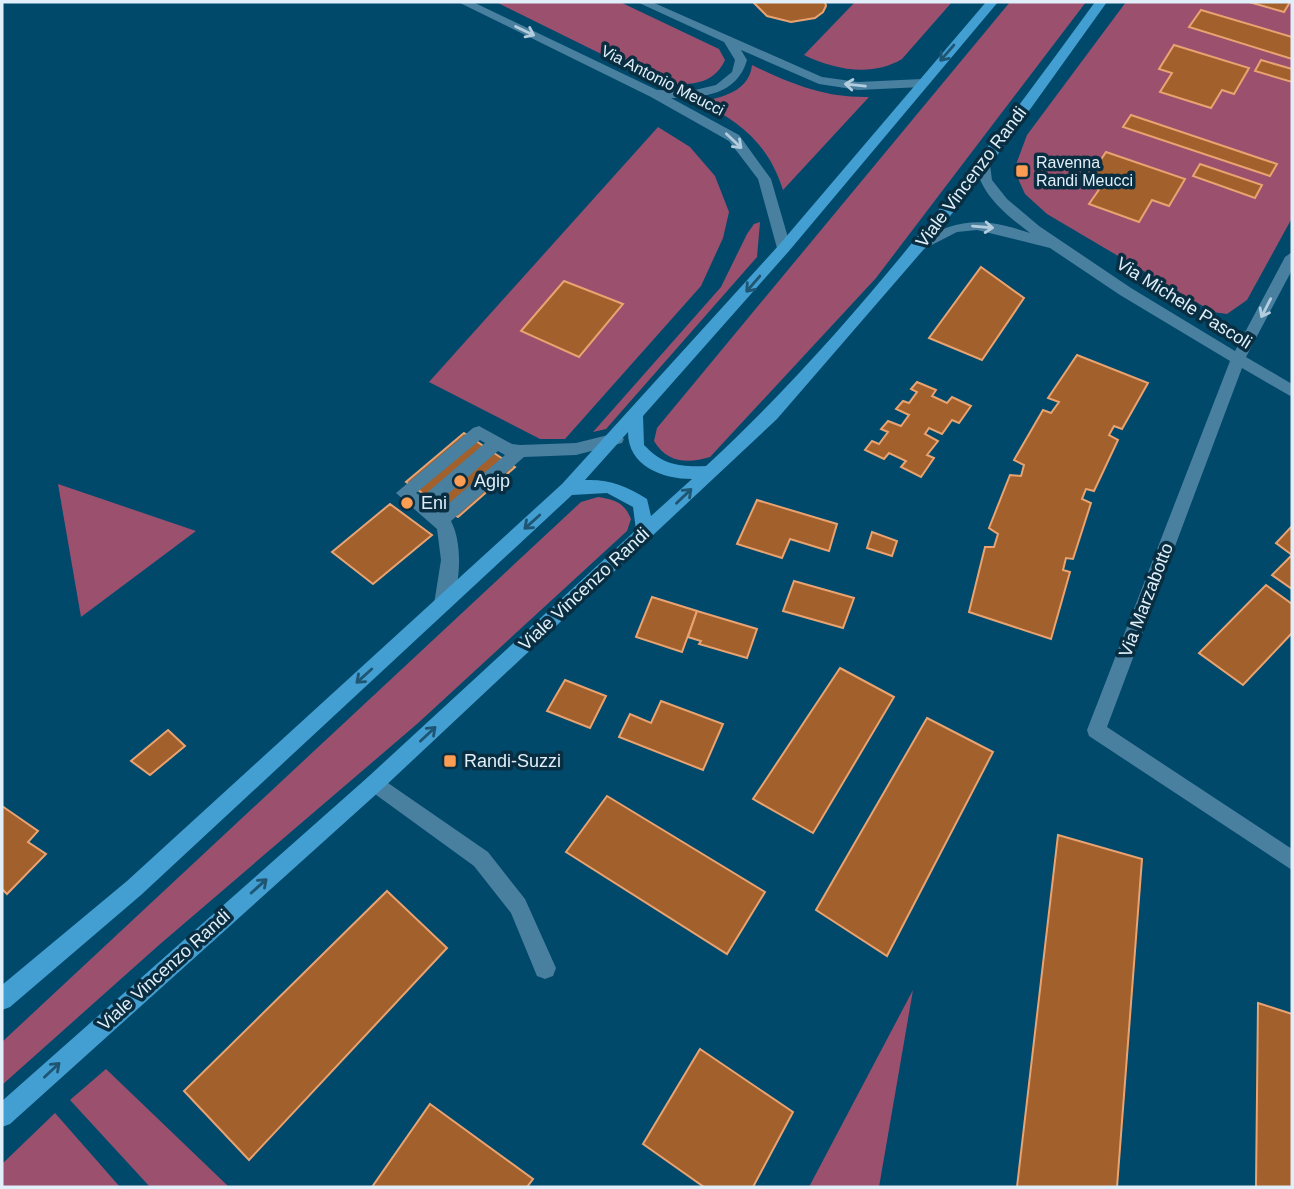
<svg xmlns="http://www.w3.org/2000/svg" width="1294" height="1189" font-family="Arial,sans-serif">
<style>
.green{fill:#9b516e}
.building{fill:#a2602c;stroke:#e9a371;stroke-width:2}
.lines{fill:none;stroke-linecap:round;stroke-linejoin:round}
.lane{fill:#497f9f;fill-rule:evenodd}
.street{fill:#497f9f;fill-rule:evenodd}
.secondary{fill:#439ed1;fill-rule:evenodd}
.oneway{stroke:#b3cdde}
.oneway2{stroke:#1e5573}
.poi-dot{fill:#fc9d53;stroke:#0a2e41;stroke-width:2.5}
.labels{text-anchor:middle;stroke-width:7;stroke-linejoin:round;paint-order:stroke}
.far-street-label{font-size:16px;fill:#e0eff9;stroke:#0a2e41}
.far-poi-label{font-size:16px;fill:#e0eff9;stroke:#0a2e41;text-anchor:start}
.street-label{font-size:18px;fill:#e0eff9;stroke:#0a2e41}
.poi-label{font-size:18px;fill:#e0eff9;stroke:#0a2e41;text-anchor:start}
</style>
<rect width="100%" height="100%" fill="#00496b"/>
<g class="green">
<path d="M496,2H620L719,49L725,60C713,87 684,86 658,82Z"/>
<path d="M855,2H952L902,59C872,77 835,70 804,55Z"/>
<path d="M1010,2H1086L876,278L710,457C688,464 667,463 654,441L657,428Z"/>
<path d="M1126,2H1292V218L1247,300L1227,314L1213,312L1047,214L1025,194L1014,170L1027,135Z"/>
<path d="M752,65C791,84 825,98 869,97L783,190C769,145 741,122 700,102C722,97 749,92 752,65Z"/>
<path d="M658,127L690,147L715,176L729,212L723,238L701,286L565,439H540L429,382Z"/>
<path d="M760,222L757,257L606,429L593,432L721,287L747,234L754,224Z"/>
<path d="M58,484L196,531L81,617Z"/>
<path d="M598,497C615,500 624,502 631,519L627,531L417,724L159,945L2,1085V1042L581,502Z"/>
<path d="M913,990L879,1187H809Z"/>
<path d="M106,1069L229,1187H150L70,1100Z"/>
<path d="M55,1113L120,1187H2V1164Z"/>
</g>
<g class="building">
<path d="M753,2H825L826,6L823,12L815,18L791,22L767,16Z"/>
<path d="M1249,2H1290L1284,12Z"/>
<path d="M1201,10L1292,37V59L1189,27Z"/>
<path d="M1174,45L1249,68L1234,94L1222,90L1211,108L1160,92L1172,73L1159,69Z"/>
<path d="M1261,60L1292,69V82L1255,71Z"/>
<path d="M1131,115L1277,164L1270,176L1123,127Z"/>
<path d="M1106,152L1185,179L1169,206L1152,200L1139,222L1089,204L1105,181L1090,176Z"/>
<path d="M1200,164L1262,185L1255,198L1193,176Z"/>
<path d="M981,267L1024,298L982,360L929,338Z"/>
<path d="M564,281L623,304L579,357L521,331Z"/>
<path d="M1077,355L1148,383L1122,429L1114,426L1109,435L1118,440L1094,491L1086,489L1082,499L1091,503L1073,559L1066,558L1063,570L1070,572L1051,639L969,612L985,547H994L998,534L989,528L1010,475L1021,476L1024,465L1014,460L1043,410L1051,413L1059,402L1048,398Z"/>
<path d="M917,382L936,390L932,396L947,403L952,397L971,406L959,423L952,420L942,434L929,428L925,434L938,441L927,455L934,458L921,477L901,467L906,461L889,453L884,459L865,450L872,441L879,444L888,432L881,429L888,421L901,426L909,415L896,409L903,401L909,403L917,392L911,389Z"/>
<path d="M464,433L515,467L458,517L406,482Z"/>
<path d="M757,500L837,524L829,551L790,539L782,558L737,544Z"/>
<path d="M390,504L432,535L373,584L332,552Z"/>
<path d="M1292,526V589L1272,575L1292,555L1276,543Z"/>
<path d="M872,532L897,541L892,556L867,548Z"/>
<path d="M794,581L854,598L843,628L783,611Z"/>
<path d="M1266,585L1292,604V633L1243,685L1199,653Z"/>
<path d="M652,597L697,611L682,652L636,637Z"/>
<path d="M697,611L757,629L747,658L699,644L701,641L688,637Z"/>
<path d="M840,668L894,697L813,833L753,799Z"/>
<path d="M565,680L606,696L590,728L547,711Z"/>
<path d="M661,701L723,724L703,770L619,737L630,714L651,723Z"/>
<path d="M927,718L993,752L887,956L816,910Z"/>
<path d="M168,730L185,746L150,775L131,761Z"/>
<path d="M607,796L765,892L727,954L566,852Z"/>
<path d="M2,806L38,831L28,842L46,854L7,894L2,889Z"/>
<path d="M1058,835L1142,859L1117,1187H1017Z"/>
<path d="M387,891L447,948L249,1160L184,1091Z"/>
<path d="M1258,1003L1292,1014V1187H1256Z"/>
<path d="M700,1049L793,1112L753,1187H704L643,1144Z"/>
<path d="M430,1104L533,1179L527,1187H372Z"/>
</g>
<g class="lines">
<g class="lane">
<path d="M479,426L512,444L520,445L576,443L616,433L624,439L622,443L576,455L524,457L451,521C463,544 461,586 449,609L443,611L437,609L434,604L441,560L437,529L396,493L473,428ZM480,440L485,443L422,497L416,493ZM498,451L505,455L441,510L435,505Z"/>
<path d="M375,774L488,852L525,899L556,968L553,976L545,979L537,976L511,913L474,866L368,789L365,783L368,777Z"/>
</g>
<g class="street">
<path d="M458,2H473L657,90H695L716,85L732,72L735,60L724,42L637,2H652L822,77L858,82L922,79L928,83L922,87L858,90L819,84L741,50L747,60C737,95 703,98 671,98L739,135L771,179L791,248L784,253L777,248L758,179L729,141L651,97Z"/>
<path d="M983,161L990,165L992,180L1007,199L1039,226L1131,288L1235,351L1285,257L1292,252V270L1246,357L1292,384V397L1242,368L1107,727L1292,849V870L1089,736L1087,730L1230,361L1120,295L1050,248L977,230L957,232L924,249H914V243C959,218 982,217 1030,233C1007,215 981,196 976,165Z"/>
</g>
<path class="secondary" d="M986,2H998L789,251L643,416L644,445C663,465 679,467 706,466C855,328 976,165 1095,2H1107L988,168L924,249L777,419L382,789L10,1124L2,1127V1101L368,777L636,530L633,507L607,493L572,495L141,895L10,1007L2,1010V985L127,881L562,484L779,245ZM628,432C628,466 662,479 692,479L651,516L647,499C627,486 609,479 585,480Z"/>
</g>
<defs><path id="oneway-shaft" d="M-6 0H5M1.5-3L5.5 0L1.5 3" fill="none" stroke-width="1.6" stroke-linecap="round" stroke-linejoin="round" transform="scale(1.75)"/></defs>
<g class="oneway">
<use href="#oneway-shaft" transform="translate(525 31) rotate(26)"/>
<use href="#oneway-shaft" transform="translate(855 85) rotate(-174)"/>
<use href="#oneway-shaft" transform="translate(734 141) rotate(43)"/>
<use href="#oneway-shaft" transform="translate(983 227) rotate(5)"/>
<use href="#oneway-shaft" transform="translate(1266 308) rotate(117)"/>
</g>
<g class="oneway2">
<use href="#oneway-shaft" transform="translate(947 53) rotate(131)"/>
<use href="#oneway-shaft" transform="translate(753 284) rotate(131)"/>
<use href="#oneway-shaft" transform="translate(684 496) rotate(-44)"/>
<use href="#oneway-shaft" transform="translate(532 522) rotate(138)"/>
<use href="#oneway-shaft" transform="translate(364 676) rotate(138)"/>
<use href="#oneway-shaft" transform="translate(428 734) rotate(-43)"/>
<use href="#oneway-shaft" transform="translate(259 886) rotate(-42)"/>
<use href="#oneway-shaft" transform="translate(52 1070) rotate(-43)"/>
</g>
<g class="poi-dot">
<rect x="1015" y="164" width="14" height="14" rx="3.5"/>
<circle cx="460" cy="481" r="7"/>
<circle cx="407" cy="503" r="7"/>
<rect x="443" y="754" width="14" height="14" rx="3.5"/>
</g>
<g class="labels">
<g class="far-street-label">
<text transform="translate(663 80) rotate(27)" y="6">Via Antonio Meucci</text>
</g>
<g class="far-poi-label">
<text x="1036" y="168">Ravenna<tspan x="1036" dy="18">Randi Meucci</tspan></text>
</g>
<g class="street-label">
<text transform="translate(971 177) rotate(-53)" y="6">Viale Vincenzo Randi</text>
<text transform="translate(1184 303) rotate(32)" y="6">Via Michele Pascoli</text>
<text transform="translate(584 589) rotate(-43)" y="6">Viale Vincenzo Randi</text>
<text transform="translate(1146 600) rotate(-69)" y="6">Via Marzabotto</text>
<text transform="translate(164 970) rotate(-42)" y="6">Viale Vincenzo Randi</text>
</g>
<g class="poi-label">
<text x="474" y="487">Agip</text>
<text x="421" y="509">Eni</text>
<text x="464" y="767">Randi-Suzzi</text>
</g>
</g>
<rect width="1294" height="1189" fill="none" stroke="#e0eff9" stroke-width="7"/>
</svg>
